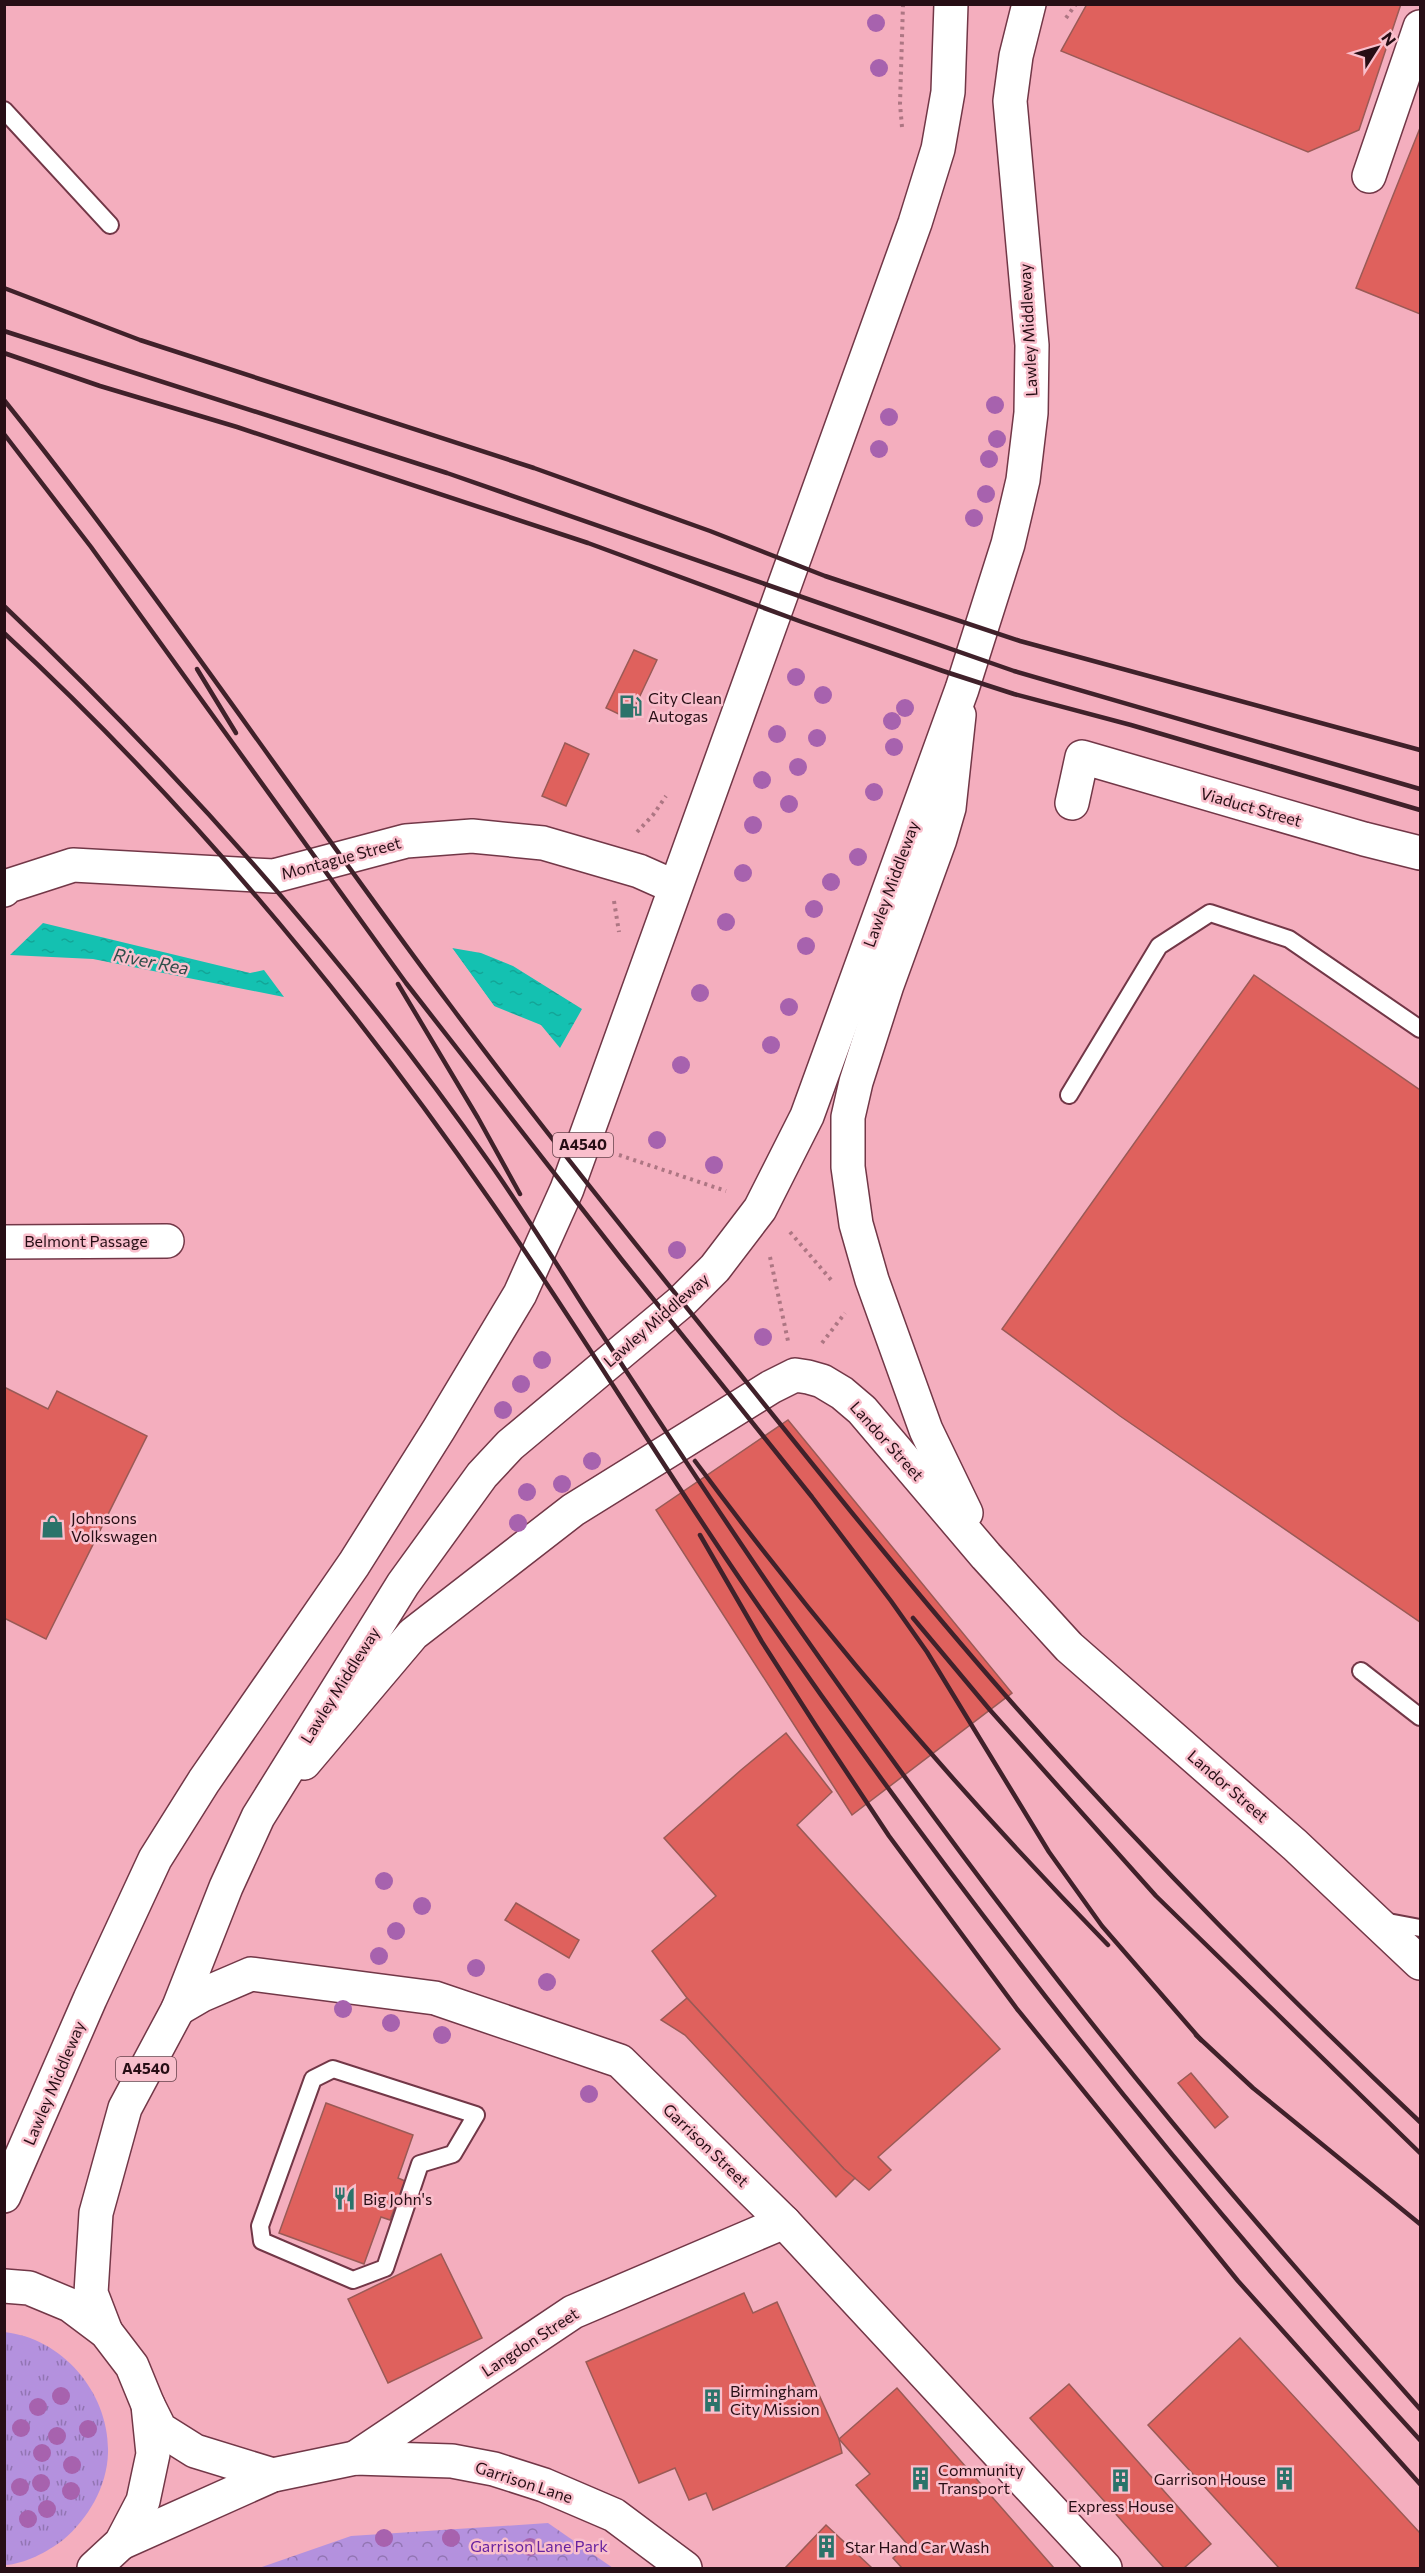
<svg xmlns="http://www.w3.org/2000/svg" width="1425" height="2573" font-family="Commissioner,sans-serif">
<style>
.grass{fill:url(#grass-tufts)}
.park{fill:url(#park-crowns)}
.water{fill:url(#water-ripples)}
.pier{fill:#f4aebe}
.building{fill:#df615d;stroke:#9a5a56;stroke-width:1.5}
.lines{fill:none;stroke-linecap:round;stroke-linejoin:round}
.service-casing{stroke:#723747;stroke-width:20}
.minor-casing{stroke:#723747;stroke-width:36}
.tertiary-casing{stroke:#723747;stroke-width:36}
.trunk-casing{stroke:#723747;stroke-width:36}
.path{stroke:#ad7683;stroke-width:4;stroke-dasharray:3 4.5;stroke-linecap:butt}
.service{stroke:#fff;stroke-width:16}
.minor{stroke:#fff;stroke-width:33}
.tertiary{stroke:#fff;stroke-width:33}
.trunk{stroke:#fff;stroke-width:33}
.rail{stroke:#40212a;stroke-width:4.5}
.tree{fill:#a762ae}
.labels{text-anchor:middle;stroke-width:5;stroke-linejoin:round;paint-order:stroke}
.shield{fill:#f9bfcc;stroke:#66434c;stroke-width:1.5}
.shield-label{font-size:15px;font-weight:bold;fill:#270e15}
.street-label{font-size:16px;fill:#270e15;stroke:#f9bfcc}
.poi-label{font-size:16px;fill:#270e15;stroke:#f9bfcc;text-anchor:start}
.park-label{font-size:16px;fill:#6823a0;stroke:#f9bfcc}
.water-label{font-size:18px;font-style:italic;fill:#2f4e4a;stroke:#f9bfcc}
</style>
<defs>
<pattern id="grass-tufts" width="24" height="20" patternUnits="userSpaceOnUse" patternTransform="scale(1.5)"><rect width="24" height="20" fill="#b491de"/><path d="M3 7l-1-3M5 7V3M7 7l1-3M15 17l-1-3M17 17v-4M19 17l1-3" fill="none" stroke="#9275b3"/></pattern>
<pattern id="park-crowns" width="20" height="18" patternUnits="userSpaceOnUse" patternTransform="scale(1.5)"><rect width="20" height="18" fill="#b491de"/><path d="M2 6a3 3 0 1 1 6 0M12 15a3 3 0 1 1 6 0" fill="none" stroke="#9275b3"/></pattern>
<pattern id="water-ripples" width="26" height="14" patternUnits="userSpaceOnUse" patternTransform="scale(1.5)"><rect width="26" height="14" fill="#14c1b1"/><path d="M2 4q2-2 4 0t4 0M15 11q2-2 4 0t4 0" fill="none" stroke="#13a597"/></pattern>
</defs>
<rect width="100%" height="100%" fill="#f4aebe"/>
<path class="grass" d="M4,2332C63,2338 110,2394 108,2453C107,2487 88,2519 63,2540C47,2552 25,2564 5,2565Z"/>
<path class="park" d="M548,2523L613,2568H259L351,2536Z"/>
<g class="water">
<path d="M43,923L250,973L264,970L284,997L93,959L10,955Z"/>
<path d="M452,948L481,953L513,966L582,1009L560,1048L541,1025L494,1006Z"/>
</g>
<path class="pier" d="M450,945L471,974L497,1010L491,1007L449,949Z"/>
<g class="building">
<path d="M1087,4H1401L1359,130L1308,152L1061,51Z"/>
<path d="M1420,128V314L1356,288Z"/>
<path d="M634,650L657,660L629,719L606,708Z"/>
<path d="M565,743L589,754L566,806L542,796Z"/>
<path d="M1254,975L1420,1090V1622L1120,1416L1002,1329Z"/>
<path d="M4,1387L48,1409L57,1391L147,1436L46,1639L4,1618Z"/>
<path d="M788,1420L1012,1693L852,1815L656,1510Z"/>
<path d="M786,1733L832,1792L797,1825L1000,2049L878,2157L891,2170L869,2190L844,2169L687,1998L652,1951L716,1896L664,1838L741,1770Z"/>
<path d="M516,1903L579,1940L569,1958L505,1920Z"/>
<path d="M687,1998L844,2169L855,2178L836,2197L685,2035L661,2020Z"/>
<path d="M1191,2073L1228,2117L1215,2128L1178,2083Z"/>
<path d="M326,2103L413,2135L398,2178L405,2181L390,2220L381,2217L364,2264L279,2233Z"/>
<path d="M441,2254L482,2338L388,2383L348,2299Z"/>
<path d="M744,2293L753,2313L777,2302L839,2439L842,2453L713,2510L706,2493L689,2500L675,2468L639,2483L586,2362Z"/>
<path d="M1240,2338L1420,2533V2568H1279L1148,2425Z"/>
<path d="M1069,2384L1211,2544L1184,2568H1164L1030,2418Z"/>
<path d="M897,2388L1054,2568H902L893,2558L908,2545L856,2485L870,2474L839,2439Z"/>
<path d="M826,2525L872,2568H785Z"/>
</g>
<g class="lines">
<defs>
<g id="service">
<path d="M4,110L110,225"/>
<path d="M1069,1095L1159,946L1210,913L1289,939L1420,1029"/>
<path d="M1361,1671L1420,1717"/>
<path d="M1383,1921L1420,1928"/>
<path d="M333,2069L476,2115L453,2154L420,2164L385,2268L353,2280L262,2241L260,2226L313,2079Z"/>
</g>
<g id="minor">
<path d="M1369,176L1420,27"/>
<path d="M959,715L949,808L940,839L887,985L856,1082L848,1117V1167L856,1224L872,1280L926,1430L966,1513"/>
<path d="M1072,803L1082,757L1364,839L1420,853"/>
<path d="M4,890L8,886L73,865L274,876L406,841L472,836L543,843L639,871L675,887"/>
<path d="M4,1242L167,1241"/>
<path d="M304,1763L413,1634L573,1510L771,1387L795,1375L808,1377L822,1381L842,1393L862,1410L986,1556L1069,1647L1295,1845L1420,1963"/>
<path d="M178,2009L202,1995L251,1974L435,1998L620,2061L784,2222L1105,2568"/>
<path d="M355,2458L573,2312L784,2222"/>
</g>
<g id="tertiary">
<path d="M148,2405L160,2429L195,2451L273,2475"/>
<path d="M121,2543L273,2475L355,2458L452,2461L494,2469L544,2485L614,2515L685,2568"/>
</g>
<g id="trunk">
<path d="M4,2196L90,1999L155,1859L204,1781L354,1564L439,1429L520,1294L567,1189L915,223L938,149L948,92L951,4"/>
<path d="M4,2286L29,2288L70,2305L106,2332L132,2366L148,2405L153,2454L143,2501L121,2543L94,2568"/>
<path d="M106,2332L91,2293L96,2213L125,2108L178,2009L226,1887L258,1817L403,1584L482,1475L510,1445L681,1302L715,1268L760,1209L807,1116L962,689L1008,544L1023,480L1031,413L1032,345L1010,101L1016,56L1029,4"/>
</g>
</defs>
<use href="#service" class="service-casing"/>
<use href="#minor" class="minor-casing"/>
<use href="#tertiary" class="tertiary-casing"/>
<use href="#trunk" class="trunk-casing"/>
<g class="path">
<path d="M1066,18L1076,4"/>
<path d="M902,127L900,104L903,4"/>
<path d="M637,832L653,815L666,796"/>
<path d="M614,901L619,932"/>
<path d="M619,1155L726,1191"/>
<path d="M790,1232L832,1281"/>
<path d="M770,1257L788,1341"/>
<path d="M822,1343L845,1313"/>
</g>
<use href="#service" class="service"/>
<use href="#minor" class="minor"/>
<use href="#tertiary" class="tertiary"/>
<use href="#trunk" class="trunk"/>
<g class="rail">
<path d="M4,288L140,340L534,468L710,531L825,576L1020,641L1420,750"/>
<path d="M4,331L447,473L1014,671L1420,789"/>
<path d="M4,353L100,386L237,427L588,543L802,622L943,671L1014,694L1131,725L1420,810"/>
<path d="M4,400C161,596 300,805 450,1005C537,1122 629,1236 720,1349C814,1466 907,1583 1006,1696C1137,1845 1276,1986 1420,2122"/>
<path d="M4,434L91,547L406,983L622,1260L812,1497L891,1601L927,1652L1049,1852L1102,1926L1201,2040"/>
<path d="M4,606C183,776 347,960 489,1162C522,1209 553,1258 584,1307C656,1416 727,1526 802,1633C919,1800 1041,1964 1171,2121C1252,2219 1336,2314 1420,2409"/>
<path d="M4,633C188,803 349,997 492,1203C582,1332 663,1468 753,1598C957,1893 1178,2176 1420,2440"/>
<path d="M197,669L236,733"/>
<path d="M398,984L478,1118L520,1194"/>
<path d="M695,1461C821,1631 960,1793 1108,1945"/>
<path d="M700,1535L762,1642L816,1726L889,1836L1017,2009L1238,2281L1420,2484"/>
<path d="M913,1618L990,1710L1156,1896L1420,2153"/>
<path d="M1196,2035L1253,2088L1420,2224"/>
</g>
</g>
<g class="tree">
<circle cx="876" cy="23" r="9"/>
<circle cx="879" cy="68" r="9"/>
<circle cx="995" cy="405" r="9"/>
<circle cx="889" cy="417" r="9"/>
<circle cx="997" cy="439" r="9"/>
<circle cx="879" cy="449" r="9"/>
<circle cx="989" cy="459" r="9"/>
<circle cx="986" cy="494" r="9"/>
<circle cx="974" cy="518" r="9"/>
<circle cx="796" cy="677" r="9"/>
<circle cx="823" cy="695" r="9"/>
<circle cx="905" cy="708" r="9"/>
<circle cx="892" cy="721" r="9"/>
<circle cx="777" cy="734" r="9"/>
<circle cx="817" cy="738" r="9"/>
<circle cx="894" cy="747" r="9"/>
<circle cx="798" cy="767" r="9"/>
<circle cx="762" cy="780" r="9"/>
<circle cx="874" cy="792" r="9"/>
<circle cx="789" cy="804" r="9"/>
<circle cx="753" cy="825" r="9"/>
<circle cx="858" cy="857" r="9"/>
<circle cx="743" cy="873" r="9"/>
<circle cx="831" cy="882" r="9"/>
<circle cx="814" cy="909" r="9"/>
<circle cx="726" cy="922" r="9"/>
<circle cx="806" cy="946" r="9"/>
<circle cx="700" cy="993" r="9"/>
<circle cx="789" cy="1007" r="9"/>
<circle cx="771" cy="1045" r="9"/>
<circle cx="681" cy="1065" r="9"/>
<circle cx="657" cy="1140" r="9"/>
<circle cx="714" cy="1165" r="9"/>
<circle cx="677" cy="1250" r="9"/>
<circle cx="763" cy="1337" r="9"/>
<circle cx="542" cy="1360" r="9"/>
<circle cx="521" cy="1384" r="9"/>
<circle cx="503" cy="1410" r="9"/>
<circle cx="592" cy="1461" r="9"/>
<circle cx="562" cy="1484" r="9"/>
<circle cx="527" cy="1492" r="9"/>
<circle cx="518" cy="1523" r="9"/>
<circle cx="384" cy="1881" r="9"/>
<circle cx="422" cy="1906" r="9"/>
<circle cx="396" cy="1931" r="9"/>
<circle cx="379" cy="1956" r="9"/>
<circle cx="476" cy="1968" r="9"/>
<circle cx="547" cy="1982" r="9"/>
<circle cx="343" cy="2009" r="9"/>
<circle cx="391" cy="2023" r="9"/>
<circle cx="442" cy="2035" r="9"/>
<circle cx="589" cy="2094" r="9"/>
<circle cx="61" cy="2396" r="9"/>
<circle cx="38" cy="2407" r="9"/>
<circle cx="21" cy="2428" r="9"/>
<circle cx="88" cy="2429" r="9"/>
<circle cx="57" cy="2436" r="9"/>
<circle cx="42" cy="2453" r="9"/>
<circle cx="72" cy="2465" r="9"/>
<circle cx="41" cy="2483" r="9"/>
<circle cx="20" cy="2487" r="9"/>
<circle cx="71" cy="2491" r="9"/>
<circle cx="47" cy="2509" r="9"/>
<circle cx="28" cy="2519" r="9"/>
<circle cx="384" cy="2538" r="9"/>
<circle cx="451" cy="2538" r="9"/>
<circle cx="530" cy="2547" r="9"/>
</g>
<defs>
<symbol id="fuel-bare" viewBox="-9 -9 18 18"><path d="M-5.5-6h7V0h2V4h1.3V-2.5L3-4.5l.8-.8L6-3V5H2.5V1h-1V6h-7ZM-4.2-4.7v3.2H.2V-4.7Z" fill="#2b736a" stroke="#f9bfcc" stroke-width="2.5" paint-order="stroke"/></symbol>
<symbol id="shop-bare" viewBox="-9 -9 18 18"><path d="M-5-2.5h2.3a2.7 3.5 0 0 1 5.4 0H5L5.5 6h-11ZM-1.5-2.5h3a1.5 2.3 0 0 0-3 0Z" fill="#2b736a" stroke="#f9bfcc" stroke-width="2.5" paint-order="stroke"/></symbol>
<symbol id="restaurant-bare" viewBox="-9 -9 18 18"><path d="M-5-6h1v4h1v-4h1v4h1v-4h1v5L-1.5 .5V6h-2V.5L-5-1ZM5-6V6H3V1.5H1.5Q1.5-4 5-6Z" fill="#2b736a" stroke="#f9bfcc" stroke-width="2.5" paint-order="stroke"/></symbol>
<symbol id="building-bare" viewBox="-9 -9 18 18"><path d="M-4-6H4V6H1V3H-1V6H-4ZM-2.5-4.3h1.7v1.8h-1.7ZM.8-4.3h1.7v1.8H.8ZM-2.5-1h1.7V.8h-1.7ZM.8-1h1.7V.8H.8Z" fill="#2b736a" stroke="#f9bfcc" stroke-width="2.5" paint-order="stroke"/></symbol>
</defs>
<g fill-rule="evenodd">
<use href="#fuel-bare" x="614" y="690" width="33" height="33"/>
<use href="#shop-bare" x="36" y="1510" width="33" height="33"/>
<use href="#restaurant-bare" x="328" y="2182" width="33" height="33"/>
<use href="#building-bare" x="696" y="2384" width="33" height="33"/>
<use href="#building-bare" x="904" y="2462" width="33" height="33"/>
<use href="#building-bare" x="1268" y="2462" width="33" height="33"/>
<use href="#building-bare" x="1104" y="2464" width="33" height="33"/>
<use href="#building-bare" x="810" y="2530" width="33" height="33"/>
</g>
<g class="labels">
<g class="shield">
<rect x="553" y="1133" width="60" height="24" rx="4.5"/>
<rect x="116" y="2057" width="60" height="24" rx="4.5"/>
</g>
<g class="shield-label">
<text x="583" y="1150">A4540</text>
<text x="146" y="2074">A4540</text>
</g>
<g class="street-label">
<text transform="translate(1028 330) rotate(-93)" y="6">Lawley Middleway</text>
<text transform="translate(1251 807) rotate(16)" y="6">Viaduct Street</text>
<text transform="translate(341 858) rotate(-15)" y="6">Montague Street</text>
<text transform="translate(891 884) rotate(-70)" y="6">Lawley Middleway</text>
<text x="86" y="1247">Belmont Passage</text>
<text transform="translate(656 1320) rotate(-41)" y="6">Lawley Middleway</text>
<text transform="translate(887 1441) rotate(48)" y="6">Landor Street</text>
<text transform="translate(340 1685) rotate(-58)" y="6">Lawley Middleway</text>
<text transform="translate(1228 1786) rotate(41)" y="6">Landor Street</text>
<text transform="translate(54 2083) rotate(-67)" y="6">Lawley Middleway</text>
<text transform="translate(706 2145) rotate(44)" y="6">Garrison Street</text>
<text transform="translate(530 2342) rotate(-33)" y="6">Langdon Street</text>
<text transform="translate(524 2482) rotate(18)" y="6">Garrison Lane</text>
</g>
<g class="poi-label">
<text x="648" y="704">City Clean<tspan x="648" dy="18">Autogas</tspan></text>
<text x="71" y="1524">Johnsons<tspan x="71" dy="18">Volkswagen</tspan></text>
<text x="363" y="2205">Big John's</text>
<text x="730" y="2397">Birmingham<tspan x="730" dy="18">City Mission</tspan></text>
<text x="938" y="2476">Community<tspan x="938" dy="18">Transport</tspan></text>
<text x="1266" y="2485" text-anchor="end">Garrison House</text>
<text x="1121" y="2512" text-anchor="middle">Express House</text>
<text x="845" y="2553">Star Hand Car Wash</text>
</g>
<g class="park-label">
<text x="539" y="2552">Garrison Lane Park</text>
</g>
<g class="water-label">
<text transform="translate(151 962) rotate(11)" y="6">River Rea</text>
</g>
</g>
<rect width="1425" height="2573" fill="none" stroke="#270e15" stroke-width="12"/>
<g transform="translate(1377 48) rotate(53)" stroke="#f9bfcc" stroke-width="4.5" paint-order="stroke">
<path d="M0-4.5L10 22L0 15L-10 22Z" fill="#270e15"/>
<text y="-9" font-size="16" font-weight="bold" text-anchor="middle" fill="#270e15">N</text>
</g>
</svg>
